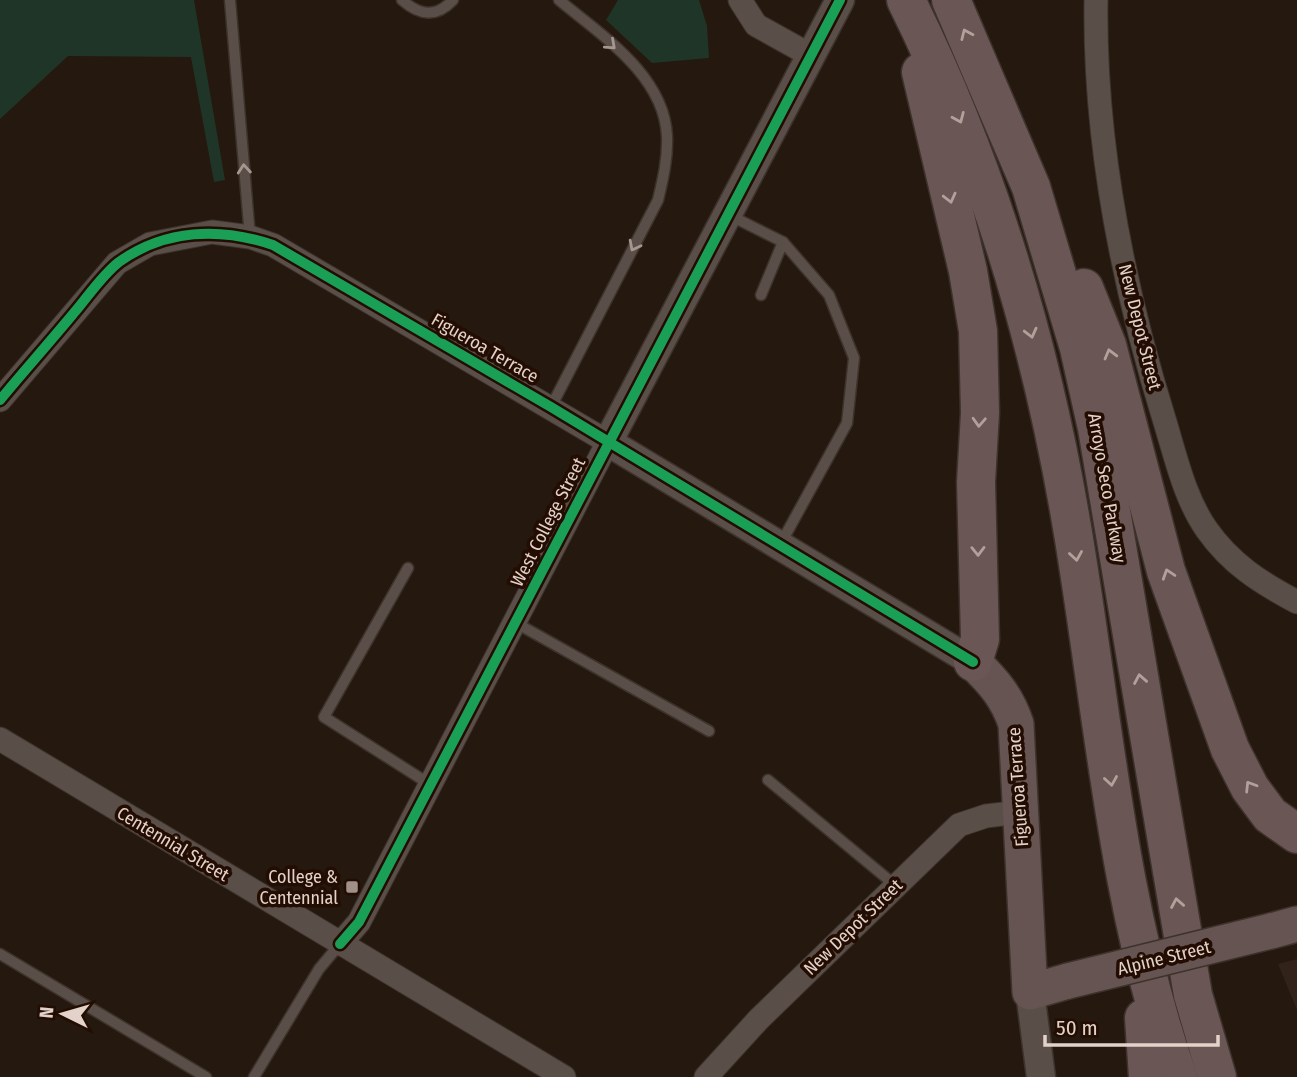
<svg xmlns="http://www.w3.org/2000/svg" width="1297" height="1077" font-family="'Fira Sans Condensed',sans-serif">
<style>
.education{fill:#322219}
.grass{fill:#1f3527}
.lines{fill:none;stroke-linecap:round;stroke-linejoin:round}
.service-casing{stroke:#3d322c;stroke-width:13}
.minor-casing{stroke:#3d322c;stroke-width:25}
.tertiary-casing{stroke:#3d322c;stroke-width:31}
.primary-casing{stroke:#3d322c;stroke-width:38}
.motorway-casing{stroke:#3d322c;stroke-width:41}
.service{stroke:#594f48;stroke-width:10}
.minor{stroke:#594f48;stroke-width:23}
.tertiary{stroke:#594f48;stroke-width:28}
.primary{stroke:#655452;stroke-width:35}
.motorway{stroke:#695655;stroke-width:38}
.primary-bridge-casing{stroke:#3d322c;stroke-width:38;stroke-linecap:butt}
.primary-bridge{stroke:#655452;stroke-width:35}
.cycleway-casing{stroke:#230c01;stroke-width:15}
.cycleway{stroke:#1a9f57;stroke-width:10}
.oneway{stroke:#b2a09b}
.oneway2{stroke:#a5978f}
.poi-dot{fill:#a09188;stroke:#230c01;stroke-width:2.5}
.labels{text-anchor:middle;stroke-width:7;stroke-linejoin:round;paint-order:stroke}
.street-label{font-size:18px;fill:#e3d2c9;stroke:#230c01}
.poi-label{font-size:18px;fill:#e3d2c9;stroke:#230c01;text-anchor:end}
</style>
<rect width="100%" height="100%" fill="#25180f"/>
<path class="education" d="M1297,959V1010L1278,964Z"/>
<g class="grass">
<path d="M0,0H194L225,180L214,182L191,57L68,56L0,119Z"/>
<path d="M618,0H699L707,26L709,58L652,63L606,20Z"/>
</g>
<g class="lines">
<defs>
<g id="service">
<path d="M230,0L250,237"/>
<path d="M402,0C420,16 436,18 453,0"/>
<path d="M729,215L783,242"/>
<path d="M761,295L783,242L829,295L854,358L847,423L780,545"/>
<path d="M551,407L658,200C663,179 668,158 667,136C664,75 601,35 559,0"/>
<path d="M408,568L324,717L431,785"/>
<path d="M516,623L709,731"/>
<path d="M768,780L895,885"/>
<path d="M0,954L206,1077"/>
<path d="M254,1077L319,969L340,944"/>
</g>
<g id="minor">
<path d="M740,0L756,25L810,55"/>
<path d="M1096,0C1094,142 1123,287 1165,422C1176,458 1185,499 1207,530C1231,564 1261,583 1297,602"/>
<path d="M0,400L117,263L150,244L212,232L250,237L273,245L608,442L359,922L340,944"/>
<path d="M0,739L564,1077"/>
<path d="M706,1077L759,1019L959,825L986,816L1020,812"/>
</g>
<g id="tertiary">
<path d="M840,0L608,442L973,662"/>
<path d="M1030,992L1041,1077"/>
</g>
<g id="primary">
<path d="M973,662C993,681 1007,697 1016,724L1030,992L1068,981"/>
<path d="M1271,931L1297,924"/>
</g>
<g id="motorway">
<path d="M906,0C989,167 1041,343 1072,527C1103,710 1116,901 1178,1077"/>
<path d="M951,0L1031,187L1079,348L1097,428L1193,995L1217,1077"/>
<path d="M921,72L968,271L978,331L980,413L976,482L980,639L973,662"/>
<path d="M1084,288L1107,345L1166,571L1230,749L1250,788L1270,815L1297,834"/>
<path d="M1144,1018L1148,1077"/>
</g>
</defs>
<use href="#service" class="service-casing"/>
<use href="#minor" class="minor-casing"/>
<use href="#tertiary" class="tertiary-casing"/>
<use href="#primary" class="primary-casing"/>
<use href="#motorway" class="motorway-casing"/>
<use href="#service" class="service"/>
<use href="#minor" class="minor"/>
<use href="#tertiary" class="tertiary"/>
<use href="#primary" class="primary"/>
<use href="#motorway" class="motorway"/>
<defs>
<path id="primary-bridge" d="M1068,981L1271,931"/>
</defs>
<use href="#primary-bridge" class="primary-bridge-casing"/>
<use href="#primary-bridge" class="primary-bridge"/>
<defs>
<g id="cycleway">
<path d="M0,400C24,371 49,343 73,314C87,298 102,275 119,262C165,229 220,227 273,245L551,407L973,662"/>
<path d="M340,944L359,922L840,0"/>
</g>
</defs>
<use href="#cycleway" class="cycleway-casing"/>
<use href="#cycleway" class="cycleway"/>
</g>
<defs><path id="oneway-chevron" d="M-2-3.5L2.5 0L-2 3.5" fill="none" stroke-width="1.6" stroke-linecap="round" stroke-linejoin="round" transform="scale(1.75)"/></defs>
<g class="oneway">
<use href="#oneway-chevron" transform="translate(966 34) rotate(-114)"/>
<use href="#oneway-chevron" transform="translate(959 118) rotate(67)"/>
<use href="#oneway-chevron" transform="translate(950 198) rotate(76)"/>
<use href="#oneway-chevron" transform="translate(1031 333) rotate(76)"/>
<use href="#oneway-chevron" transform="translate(1110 354) rotate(-105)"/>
<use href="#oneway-chevron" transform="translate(979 422) rotate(93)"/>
<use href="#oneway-chevron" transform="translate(978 551) rotate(89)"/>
<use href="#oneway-chevron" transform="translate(1076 556) rotate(81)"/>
<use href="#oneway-chevron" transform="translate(1168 574) rotate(-108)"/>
<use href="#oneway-chevron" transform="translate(1140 679) rotate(-100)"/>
<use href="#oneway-chevron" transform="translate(1111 781) rotate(81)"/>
<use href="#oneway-chevron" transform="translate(1250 786) rotate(-122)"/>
<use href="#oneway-chevron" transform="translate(1177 903) rotate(-100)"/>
</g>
<g class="oneway2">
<use href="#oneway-chevron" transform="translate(611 45) rotate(42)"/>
<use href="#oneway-chevron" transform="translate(244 169) rotate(-95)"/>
<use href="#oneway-chevron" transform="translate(634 246) rotate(117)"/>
</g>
<rect class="poi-dot" x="345" y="880" width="14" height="14" rx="3.5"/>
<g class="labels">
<g class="street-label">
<text transform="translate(1140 327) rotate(76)" y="6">New Depot Street</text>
<text transform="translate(485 348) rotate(30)" y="6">Figueroa Terrace</text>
<text transform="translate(1107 488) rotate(80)" y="6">Arroyo Seco Parkway</text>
<text transform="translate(548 522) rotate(-63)" y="6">West College Street</text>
<text transform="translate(1018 787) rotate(-94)" y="6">Figueroa Terrace</text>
<text transform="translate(173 844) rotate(31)" y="6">Centennial Street</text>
<text transform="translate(853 927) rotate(-44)" y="6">New Depot Street</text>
<text transform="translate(1164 958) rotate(-14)" y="6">Alpine Street</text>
</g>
<g class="poi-label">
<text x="338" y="883">College &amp;<tspan x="338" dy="21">Centennial</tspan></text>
</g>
</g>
<g transform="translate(63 1014) rotate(275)" stroke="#230c01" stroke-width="5" paint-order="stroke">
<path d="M0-5L12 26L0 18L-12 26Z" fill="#e3d2c9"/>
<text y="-10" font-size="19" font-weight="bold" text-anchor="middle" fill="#e3d2c9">N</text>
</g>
<path d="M1045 1035v10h173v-10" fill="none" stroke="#e3d2c9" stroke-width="3.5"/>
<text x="1056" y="1035" font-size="21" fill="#e3d2c9" stroke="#230c01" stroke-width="5" paint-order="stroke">50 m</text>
</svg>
